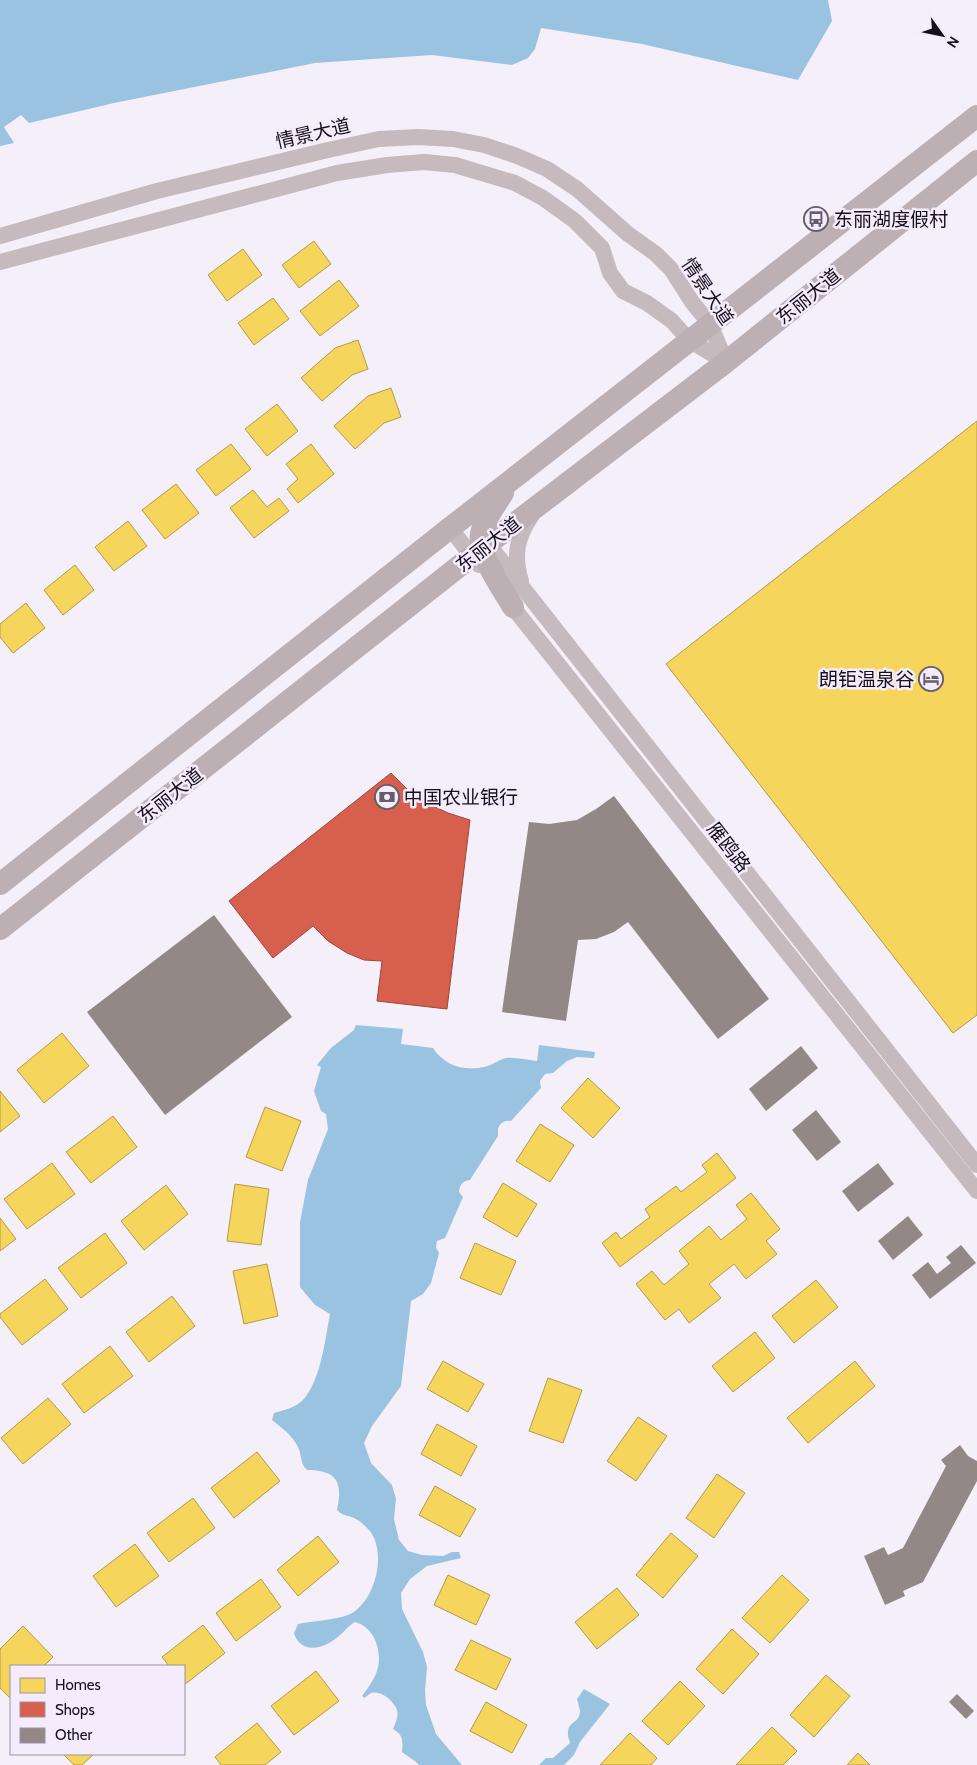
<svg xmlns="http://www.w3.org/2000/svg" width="977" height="1765" font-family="Cabin,'Noto Sans SC',sans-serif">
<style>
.water{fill:#9ac3e2}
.homes{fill:#f6d55c;stroke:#b39a48}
.shops{fill:#d6604d;stroke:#9c483e}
.building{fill:#928986}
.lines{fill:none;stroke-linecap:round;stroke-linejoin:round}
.tertiary{stroke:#c5babe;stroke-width:16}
.trunk{stroke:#bcb0b4;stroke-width:22}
.labels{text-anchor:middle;stroke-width:5;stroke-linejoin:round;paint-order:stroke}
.street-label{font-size:19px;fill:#16101a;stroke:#f4ebfc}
.poi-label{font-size:19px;fill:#16101a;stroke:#f4ebfc;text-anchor:start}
</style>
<rect width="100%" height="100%" fill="#f4eff8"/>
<g class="water">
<path d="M0,0H828L832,21L798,80L642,44L541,28L535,49L528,58L512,65L432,55L315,63L114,103L29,123L21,115L4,127L14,143L0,146Z"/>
<path d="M356,1025L403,1029L401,1044L433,1048C445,1067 467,1072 488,1066C494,1064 500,1059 506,1058C515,1057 527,1060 537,1061L539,1045L595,1052L594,1058L577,1057L567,1061L553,1073L545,1074L540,1081L541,1088L511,1121C504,1120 501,1123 498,1128V1136L470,1180C462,1181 460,1185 459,1192L463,1197L445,1238L437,1241L436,1247L439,1253L431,1283L423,1294L411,1301L401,1386L372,1426L364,1443L371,1463L392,1485L396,1499L394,1519L399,1540L408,1551L422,1555L443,1556L452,1552H459L461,1558L427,1566L410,1579L401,1593L402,1609L423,1652L427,1667L425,1690L426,1705L436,1734L462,1765H419C414,1759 408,1757 402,1752C403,1740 403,1735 393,1729C395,1723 399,1717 397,1710C394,1701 381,1690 371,1693C369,1694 367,1696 364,1698L362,1696C368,1688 374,1680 377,1671C383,1653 375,1627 355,1622C348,1626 346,1630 340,1635C331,1644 311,1654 300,1643C297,1641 295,1636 294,1633L298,1624C312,1621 335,1620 348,1615C375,1604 388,1552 369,1530C365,1526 359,1520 354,1518C347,1515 343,1516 337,1510C343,1482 337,1470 307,1470C300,1464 302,1455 298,1447C292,1435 282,1428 272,1420L274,1413C284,1410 295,1408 303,1400C321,1380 325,1340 330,1314L315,1305L300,1287V1222L308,1180L328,1129L326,1114L321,1111L314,1091L321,1067L317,1065L331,1048L354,1030Z"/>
<path d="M584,1689L610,1704L580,1742L574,1755L564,1765H539L546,1758H553L570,1743C562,1719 580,1726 580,1711C579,1707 578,1702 577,1699Z"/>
</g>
<g class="homes">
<path d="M314,241L331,264L299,288L282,265Z"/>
<path d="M243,249L262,275L227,301L208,275Z"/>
<path d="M339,280L359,306L320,336L300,311Z"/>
<path d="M273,298L289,319L254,345L238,323Z"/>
<path d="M358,340L368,369L352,375L322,401L301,378L335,348Z"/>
<path d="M391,388L401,417L384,423L355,449L334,426L368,396Z"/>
<path d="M277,404L298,431L267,456L245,429Z"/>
<path d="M977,421V1015L953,1033L666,664Z"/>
<path d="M231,444L251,469L216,496L196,470Z"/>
<path d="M311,444L334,474L298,503L287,489L298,479L286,464Z"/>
<path d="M176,484L199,513L165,539L142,510Z"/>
<path d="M253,490L267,507L279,498L289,511L254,538L230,508Z"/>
<path d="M128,521L147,546L114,571L95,547Z"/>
<path d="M75,565L94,590L63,615L44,590Z"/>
<path d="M26,603L45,628L13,653L0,637V624Z"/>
<path d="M62,1033L89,1066L44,1103L17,1070Z"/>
<path d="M588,1078L620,1108L593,1138L561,1108Z"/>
<path d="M0,1091L20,1116L0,1132Z"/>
<path d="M265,1107L301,1121L282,1171L246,1157Z"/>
<path d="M113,1116L137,1147L91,1183L66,1152Z"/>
<path d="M540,1124L574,1145L550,1182L516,1161Z"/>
<path d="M717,1153L736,1178L620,1267L602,1243L616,1232L621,1239L650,1217L645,1209L676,1186L681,1192L707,1172L702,1165Z"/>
<path d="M52,1163L75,1194L27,1229L4,1199Z"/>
<path d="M503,1183L537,1204L517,1237L483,1217Z"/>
<path d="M235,1184L269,1189L261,1245L227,1241Z"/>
<path d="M166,1185L188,1214L144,1250L121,1221Z"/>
<path d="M751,1193L780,1229L766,1241L777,1254L746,1279L734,1264L709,1284L721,1298L689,1323L679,1309L665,1320L636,1284L652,1271L664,1285L689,1264L679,1251L709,1226L721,1240L747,1219L736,1205Z"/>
<path d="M0,1218L16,1239L0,1251Z"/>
<path d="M105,1233L127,1263L81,1298L58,1268Z"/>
<path d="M475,1243L516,1261L501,1295L460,1278Z"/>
<path d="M267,1264L278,1316L244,1324L233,1271Z"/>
<path d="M45,1279L68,1309L22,1345L0,1317V1314Z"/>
<path d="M816,1280L838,1307L794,1343L772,1316Z"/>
<path d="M172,1296L195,1326L149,1362L126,1332Z"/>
<path d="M755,1332L775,1358L733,1392L712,1366Z"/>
<path d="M110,1346L133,1376L84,1413L62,1384Z"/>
<path d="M443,1361L484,1384L468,1412L427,1389Z"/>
<path d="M855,1361L875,1386L808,1443L787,1418Z"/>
<path d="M548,1378L582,1390L563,1443L529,1431Z"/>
<path d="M48,1398L71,1424L23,1464L1,1438Z"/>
<path d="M638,1417L667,1436L636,1481L607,1461Z"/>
<path d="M437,1424L477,1446L461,1476L421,1454Z"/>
<path d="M257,1452L280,1481L234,1518L211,1488Z"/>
<path d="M717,1474L745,1493L714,1538L686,1518Z"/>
<path d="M435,1486L476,1509L460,1537L419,1515Z"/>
<path d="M193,1498L215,1528L169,1562L147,1533Z"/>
<path d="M671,1533L698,1556L663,1598L636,1575Z"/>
<path d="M318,1536L339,1562L298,1596L277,1570Z"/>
<path d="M135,1544L159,1576L116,1607L93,1576Z"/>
<path d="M448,1575L490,1595L476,1625L434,1605Z"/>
<path d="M782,1575L809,1600L770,1643L742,1618Z"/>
<path d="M261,1579L281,1607L236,1641L216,1613Z"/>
<path d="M617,1588L639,1615L597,1649L575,1622Z"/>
<path d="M203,1625L225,1653L184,1685V1666H169L162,1657Z"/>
<path d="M23,1626L53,1657L44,1666H11V1699L0,1688V1649Z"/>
<path d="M732,1629L759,1654L723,1694L696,1669Z"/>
<path d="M471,1640L511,1659L496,1690L455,1670Z"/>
<path d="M316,1671L339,1701L294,1735L271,1706Z"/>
<path d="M826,1675L850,1696L814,1737L790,1715Z"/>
<path d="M680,1681L705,1706L668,1745L642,1721Z"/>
<path d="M486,1702L527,1725L512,1753L470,1731Z"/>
<path d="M257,1723L281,1752L265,1765H221L215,1757Z"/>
<path d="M772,1727L797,1751L783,1765H736Z"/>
<path d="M630,1733L657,1758L651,1765H600Z"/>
<path d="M858,1753L870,1765H847Z"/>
<path d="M63,1754H94L82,1765H74Z"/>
</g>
<path class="shops" d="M391,773L409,791L427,803L448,813L470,820L447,1009L377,1001L382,961L364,960L347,953L328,941L313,926L273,958L229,901Z"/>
<g class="building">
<path d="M614,796L769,999L718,1039L628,922L614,932L596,939L578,940L566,1021L502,1012L529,822L549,824L577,820L596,809Z"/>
<path d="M214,915L292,1017L165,1115L87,1012Z"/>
<path d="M801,1046L818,1068L766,1111L749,1089Z"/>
<path d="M816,1110L841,1142L817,1161L792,1130Z"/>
<path d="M878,1163L894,1184L858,1212L842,1191Z"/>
<path d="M908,1216L923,1235L893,1260L878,1241Z"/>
<path d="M961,1245L976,1263L930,1299L912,1275L928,1262L937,1274L951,1263L946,1257Z"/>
<path d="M960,1445L968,1456L977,1461V1481L923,1582L903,1591L905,1596L885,1605L864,1556L884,1547L888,1555L903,1548L946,1466L941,1460Z"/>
<path d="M957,1694L974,1711L966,1719L949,1702Z"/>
</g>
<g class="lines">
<g class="tertiary">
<path d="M0,236L157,191L328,150L379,139L418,137L453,139L484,145L517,156L547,169L577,189L628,234L656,254L671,269L692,302L710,324L726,362"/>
<path d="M0,262L337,173L387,165L424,162L455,165L515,183L543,198L575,221L602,248L610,273L623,291L647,303L672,321L689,340L726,362"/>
<path d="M450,528L479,565"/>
<path d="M482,536L977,1165"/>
<path d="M521,581C513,555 517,537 532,515"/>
<path d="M507,600L977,1191"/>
</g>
<g class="trunk">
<path d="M503,493C495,506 484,519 481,534C477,553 503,590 513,607"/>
<path d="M0,884L450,528L977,116"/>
<path d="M0,929L472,556L726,362L977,161"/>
</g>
</g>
<defs>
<symbol id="bus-ring" viewBox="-11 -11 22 22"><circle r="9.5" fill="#f4ebfc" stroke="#645e68" stroke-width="1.5"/><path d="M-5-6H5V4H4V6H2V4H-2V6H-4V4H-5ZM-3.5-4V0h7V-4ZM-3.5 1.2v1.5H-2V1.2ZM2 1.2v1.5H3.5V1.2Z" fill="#645e68"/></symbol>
<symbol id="hotel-ring" viewBox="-11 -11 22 22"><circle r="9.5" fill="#f4ebfc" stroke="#645e68" stroke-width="1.5"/><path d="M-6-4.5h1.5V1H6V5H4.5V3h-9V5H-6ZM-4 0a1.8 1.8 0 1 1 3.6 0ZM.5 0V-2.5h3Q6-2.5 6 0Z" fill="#645e68"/></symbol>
<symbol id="bank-ring" viewBox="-11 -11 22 22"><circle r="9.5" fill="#f4ebfc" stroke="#645e68" stroke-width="1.5"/><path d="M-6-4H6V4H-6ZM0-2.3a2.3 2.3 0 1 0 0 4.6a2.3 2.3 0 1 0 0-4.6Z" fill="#645e68"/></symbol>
</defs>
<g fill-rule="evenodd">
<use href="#bus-ring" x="802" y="205" width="28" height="28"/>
<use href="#hotel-ring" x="917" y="665" width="28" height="28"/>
<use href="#bank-ring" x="373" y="783" width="28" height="28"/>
</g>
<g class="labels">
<g class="street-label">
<text transform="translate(313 133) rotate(-13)" y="7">情景大道</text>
<text transform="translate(708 291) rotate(56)" y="7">情景大道</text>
<text transform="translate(808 296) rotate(-39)" y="7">东丽大道</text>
<text transform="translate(488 544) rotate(-38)" y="7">东丽大道</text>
<text transform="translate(170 795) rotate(-38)" y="7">东丽大道</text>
<text transform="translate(729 847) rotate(52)" y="7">雁鸥路</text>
</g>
<g class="poi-label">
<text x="834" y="226">东丽湖度假村</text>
<text x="914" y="686" text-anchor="end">朗钜温泉谷</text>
<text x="404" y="804">中国农业银行</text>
</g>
</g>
<rect x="10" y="1665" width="175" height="90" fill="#f4ebfc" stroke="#9b93a2"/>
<rect x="20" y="1678" width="25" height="15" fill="#f6d55c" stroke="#9b93a2"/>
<text x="55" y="1690" font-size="15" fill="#16101a">Homes</text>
<rect x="20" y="1702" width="25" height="15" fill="#d6604d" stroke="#9b93a2"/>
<text x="55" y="1715" font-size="15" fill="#16101a">Shops</text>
<rect x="20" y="1728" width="25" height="15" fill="#928986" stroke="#9b93a2"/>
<text x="55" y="1740" font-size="15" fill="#16101a">Other</text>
<g transform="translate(942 35) rotate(123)" stroke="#f4ebfc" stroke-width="4" paint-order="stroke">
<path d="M0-4L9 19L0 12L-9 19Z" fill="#16101a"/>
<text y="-8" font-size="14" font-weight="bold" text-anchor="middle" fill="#16101a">N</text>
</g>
</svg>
